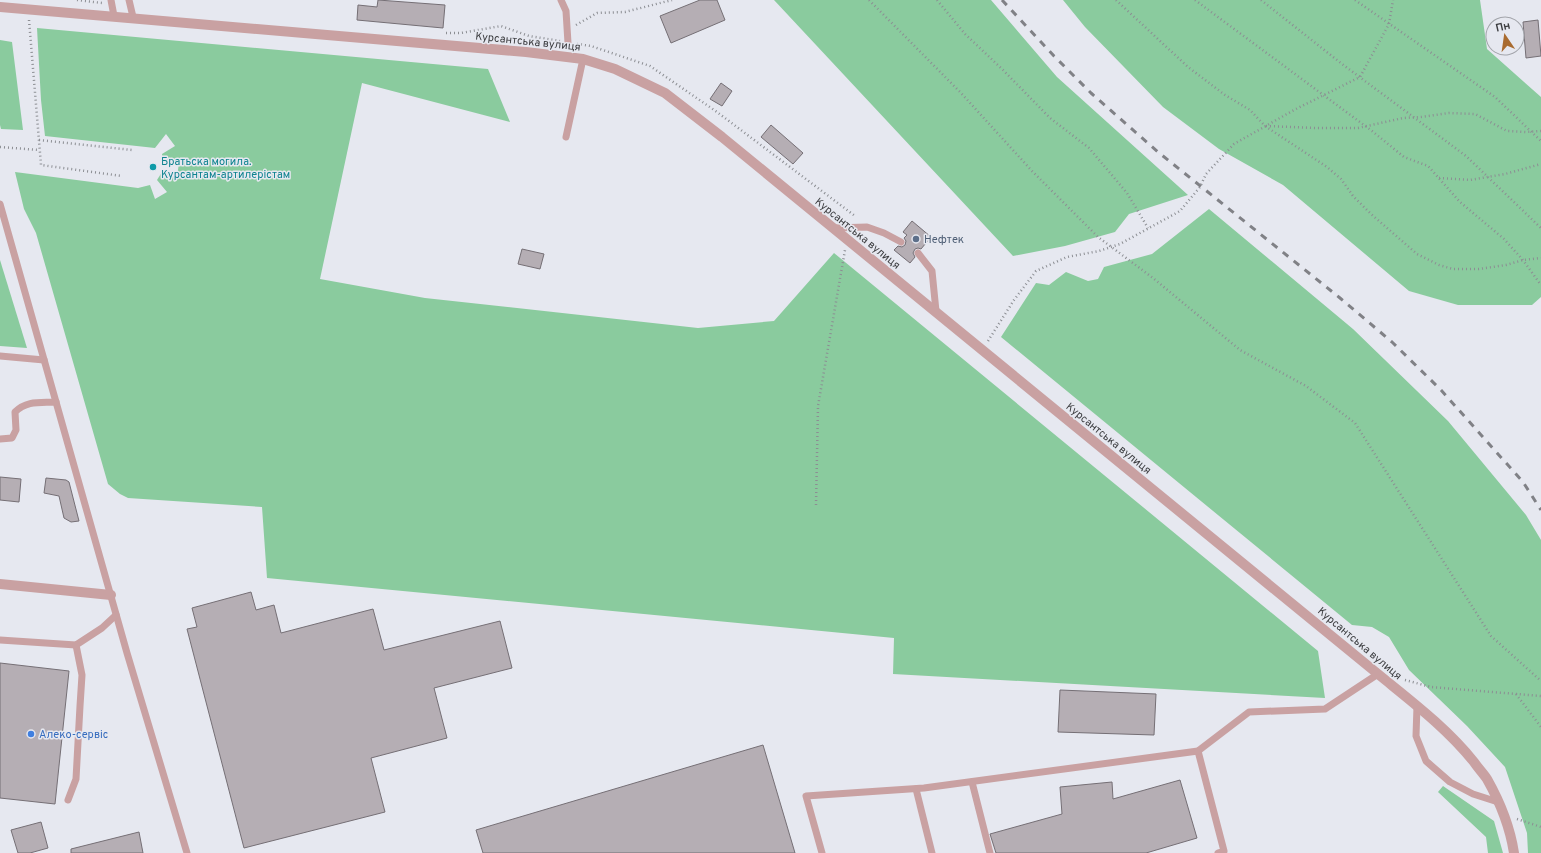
<svg xmlns="http://www.w3.org/2000/svg" width="1541" height="853" font-family="Overpass,sans-serif">
<style>
.green{fill:#8acb9e}
.building{fill:#b5aeb4;stroke:#756f75}
.lines{fill:none;stroke-linecap:round;stroke-linejoin:round}
.path{stroke:#8c8e93;stroke-width:2.5;stroke-dasharray:1 3;stroke-linecap:butt}
.service{stroke:#c9a1a2;stroke-width:7}
.minor{stroke:#c9a1a2;stroke-width:10}
.tertiary{stroke:#c9a1a2;stroke-width:10}
.rail{stroke:#808186;stroke-width:3;stroke-dasharray:7 7;stroke-linecap:butt}
.culture-dot{fill:#0f9aa8;stroke:#e6e8f0;stroke-width:1.5}
.service-dot{fill:#5c6f8a;stroke:#e6e8f0;stroke-width:1.5}
.shop-dot{fill:#3f7fe0;stroke:#e6e8f0;stroke-width:1.5}
.labels{text-anchor:middle;stroke-width:3;stroke-linejoin:round;paint-order:stroke}
.street-label{font-size:11px;fill:#3c3d40;stroke:#e6e8f0}
.culture-label{font-size:11px;fill:#0d838f;stroke:#e6e8f0;text-anchor:start}
.service-label{font-size:11px;fill:#4e5e75;stroke:#e6e8f0;text-anchor:start}
.shop-label{font-size:11px;fill:#366cbe;stroke:#e6e8f0;text-anchor:start}
</style>
<rect width="100%" height="100%" fill="#e6e8f0"/>
<g class="green">
<path d="M774,0H991L1057,77L1188,195L1129,214L1115,232L1065,246L1013,256Z"/>
<path d="M1063,0H1480L1487,49L1541,97V297L1532,305H1458L1409,291L1283,185L1219,149L1163,107L1085,27Z"/>
<path d="M37,28L488,69L510,122L362,83L320,279L425,298L698,328L774,321L834,253L1318,651L1325,698L893,674L894,638L267,578L262,507L128,498L120,494L108,484L36,233L24,209L15,172L138,188L150,185L155,199L167,192L157,180L162,172L177,177L179,163L163,164L162,154L175,146L166,134L155,148L45,136L41,100Z"/>
<path d="M0,40L12,42L23,130L1,129L0,125Z"/>
<path d="M1209,209L1353,329L1448,421L1526,515L1541,540V853H1528L1527,833L1505,767L1467,726L1409,670L1389,637L1372,627L1352,625L1001,337L1036,283L1049,285L1066,272L1088,281L1098,279L1104,267L1152,254Z"/>
<path d="M0,260L27,348L0,346Z"/>
<path d="M1443,786L1494,821L1503,853H1488L1486,837L1438,792Z"/>
</g>
<g class="building">
<path d="M378,0L445,5L443,28L357,20L358,5L377,7Z"/>
<path d="M700,0H717L725,20L671,43L660,16Z"/>
<path d="M1538,20L1541,56L1526,58L1523,22Z"/>
<path d="M721,83L732,91L722,106L710,99Z"/>
<path d="M771,125L803,153L793,164L761,137Z"/>
<path d="M912,221L931,237L921,249L918,248L915,249L913,253L915,257L910,263L894,250L898,246L902,247L905,245L906,241L904,238L907,235L903,232Z"/>
<path d="M522,249L544,254L540,269L518,264Z"/>
<path d="M0,477L21,479L19,502L0,500Z"/>
<path d="M46,478L66,480L69,482L79,521L71,522L64,518L59,496L44,493Z"/>
<path d="M251,592L256,610L274,605L281,633L373,609L384,650L500,621L512,668L434,688L447,738L371,758L385,812L244,848L187,629L197,627L192,608Z"/>
<path d="M0,663L69,671L55,804L0,798Z"/>
<path d="M1060,690L1156,694L1154,735L1058,732Z"/>
<path d="M763,745L795,853H483L476,830Z"/>
<path d="M1180,780L1197,838L1146,853H996L990,834L1062,814L1060,787L1112,782L1113,799Z"/>
<path d="M41,822L48,848L30,853H18L11,830Z"/>
<path d="M139,832L143,853H71V849Z"/>
</g>
<g class="lines">
<g class="path">
<path d="M77,0L102,3"/>
<path d="M869,0L961,93L1032,171L1098,237L1153,278L1240,350L1306,386L1355,423L1491,636L1541,681"/>
<path d="M937,0L965,34L1003,70L1050,118L1089,148L1127,193L1148,228"/>
<path d="M1116,0L1188,67L1225,95L1250,110L1265,126L1327,167L1341,179L1353,196L1371,214L1417,254L1439,265L1453,269H1479L1506,265L1523,260L1541,258"/>
<path d="M1195,0L1372,131L1404,157L1428,166L1460,202L1504,239L1523,260L1541,285"/>
<path d="M1261,0L1342,64L1466,156L1541,228"/>
<path d="M1355,0L1495,97L1541,141"/>
<path d="M29,20L41,165L122,176"/>
<path d="M576,25L597,13L625,12L672,0"/>
<path d="M446,33H461L501,26L529,36L560,41"/>
<path d="M577,44L591,46L650,66L717,112L855,216"/>
<path d="M1266,126L1316,128H1358L1403,118L1421,117L1449,113L1475,114L1507,131L1526,132L1541,131"/>
<path d="M39,140L132,150"/>
<path d="M0,147L39,150"/>
<path d="M1439,178L1470,180L1505,174L1541,164"/>
<path d="M988,341L1014,300L1036,271L1067,257L1099,251L1120,244L1180,211L1200,187L1206,174L1234,144L1294,110L1360,77L1389,24L1393,0"/>
<path d="M816,505L818,406L845,250"/>
<path d="M1405,680L1431,687L1541,696"/>
<path d="M1516,694L1541,727"/>
<path d="M1517,819L1541,827"/>
</g>
<g class="service">
<path d="M111,0L114,16"/>
<path d="M129,0L133,17"/>
<path d="M561,0L566,11L568,43"/>
<path d="M566,137L583,59"/>
<path d="M0,204L127,653L187,853"/>
<path d="M834,228L867,227L884,233L901,242"/>
<path d="M918,253L932,271L936,311"/>
<path d="M0,356L44,360"/>
<path d="M0,439L12,438L16,430L15,412C27,400 41,403 56,402"/>
<path d="M0,640L76,645L102,628L116,615"/>
<path d="M1417,706L1416,736L1426,761L1450,782L1473,794L1498,802"/>
<path d="M1198,751L1224,851L1218,853"/>
<path d="M972,782L990,853"/>
<path d="M916,789L932,853"/>
<path d="M68,800L76,779L80,706L82,675L76,645"/>
<path d="M822,853L806,796L924,788L1198,751L1249,712L1325,709L1378,674"/>
</g>
<path class="minor" d="M0,584L111,595"/>
<path class="tertiary" d="M0,7L526,52L583,59L615,69L665,93L722,137L1378,674C1411,701 1447,728 1474,762C1478,768 1483,773 1487,779C1500,802 1510,827 1514,853"/>
<path class="rail" d="M1002,0L1054,56L1091,93L1158,152L1340,298L1392,342L1441,390L1523,482L1541,510"/>
</g>
<circle class="culture-dot" cx="153" cy="167" r="4"/>
<circle class="service-dot" cx="916" cy="239" r="4"/>
<circle class="shop-dot" cx="31" cy="734" r="4"/>
<g class="labels">
<g class="street-label">
<text transform="translate(528 41) rotate(6)" y="4">Курсантська вулиця</text>
<text transform="translate(858 233) rotate(39)" y="4">Курсантська вулиця</text>
<text transform="translate(1109 438) rotate(39)" y="4">Курсантська вулиця</text>
<text transform="translate(1360 643) rotate(40)" y="4">Курсантська вулиця</text>
</g>
<g class="culture-label">
<text x="161" y="165">Братьска могила.<tspan x="161" dy="13">Курсантам-артилерістам</tspan></text>
</g>
<g class="service-label">
<text x="924" y="243">Нефтек</text>
</g>
<g class="shop-label">
<text x="39" y="738">Алеко-сервіс</text>
</g>
</g>
<g transform="translate(1505 36) rotate(347)"><circle r="19" fill="#e6e8f0" stroke="#a2a4aa"/>
<path d="M0-3L7 15L0 10L-7 15Z" fill="#a96b30"/>
<text y="-6" font-size="11" font-weight="bold" text-anchor="middle" fill="#3c3d40">Пн</text>
</g>
</svg>
